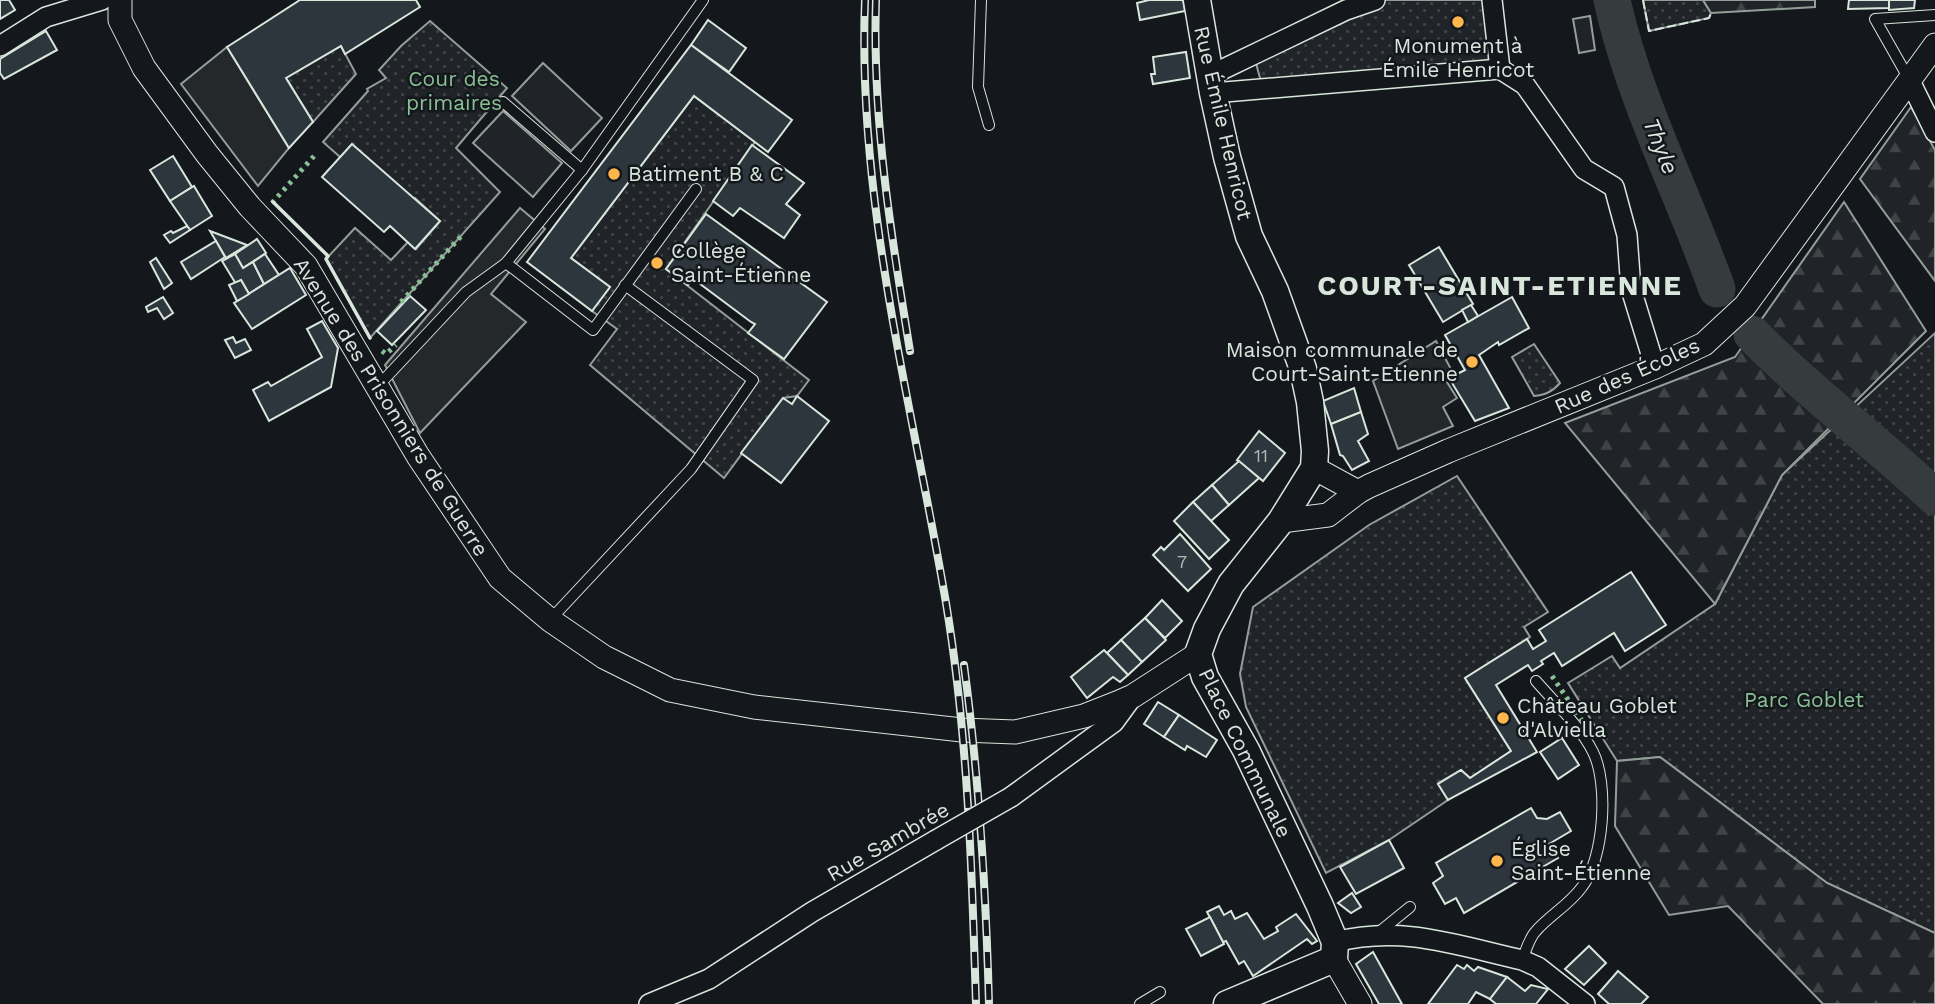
<svg xmlns="http://www.w3.org/2000/svg" width="1935" height="1004" font-family="'Work Sans',sans-serif">
<style>
.green{fill:url(#green-dots);stroke:#939e99;stroke-width:2}
.forest{fill:url(#forest-firs);stroke:#939e99;stroke-width:2}
.pitch{fill:#202428;stroke:#939e99;stroke-width:2}
.parking{fill:#24282b;stroke:#939e99;stroke-width:2}
.lines{fill:none;stroke-linecap:round;stroke-linejoin:round}
.river{stroke:#363b3e;stroke-width:37}
.building{fill:#2c363c;stroke:#d8e6dc;stroke-width:2}
.service-casing{stroke:#d8e6dc;stroke-width:12}
.minor-casing{stroke:#d8e6dc;stroke-width:22}
.tertiary-casing{stroke:#d8e6dc;stroke-width:25}
.secondary-casing{stroke:#d8e6dc;stroke-width:29}
.service{stroke:#14181c;stroke-width:10}
.minor{stroke:#14181c;stroke-width:19}
.tertiary{stroke:#14181c;stroke-width:23}
.secondary{stroke:#14181c;stroke-width:26}
.rail-casing{stroke:#d8e6dc;stroke-width:8}
.rail{stroke:#14181c;stroke-width:5;stroke-dasharray:16;stroke-linecap:butt}
.minor-bridge-casing{stroke:#d8e6dc;stroke-width:22;stroke-linecap:butt}
.minor-bridge{stroke:#14181c;stroke-width:19}
.hedge{stroke:#8ac095;stroke-width:5;stroke-dasharray:3.5 5;stroke-linecap:butt}
.fence{stroke:#d8e6dc;stroke-width:2;stroke-dasharray:9 3.5;stroke-linecap:butt}
.wall{stroke:#d8e6dc;stroke-width:3.5}
.poi-dot{fill:#ffb74d;stroke:#14181c;stroke-width:2.5}
.labels{text-anchor:middle;stroke-width:5;stroke-linejoin:round;paint-order:stroke}
.number-label{font-size:18px;fill:#adbab4}
.poi-label{font-size:21px;fill:#d8e6dc;stroke:#14181c;text-anchor:start}
.park-label{font-size:21px;fill:#8ac095;stroke:#14181c}
.street-label{font-size:21px;fill:#d8e6dc;stroke:#14181c}
.water-label{font-size:23px;font-style:italic;fill:#d8e6dc;stroke:#14181c}
.district-label{font-size:28px;font-weight:bold;letter-spacing:2px;fill:#d8e6dc;stroke:#14181c}
</style>
<defs>
<pattern id="green-dots" width="8" height="8" patternUnits="userSpaceOnUse" patternTransform="scale(1.75)"><rect width="8" height="8" fill="#202428"/><path d="M2 2h.1M6 6h.1" fill="none" stroke="#404447" stroke-width="1.8" stroke-linecap="round"/></pattern>
<pattern id="forest-firs" width="22" height="20" patternUnits="userSpaceOnUse" patternTransform="scale(1.75)"><rect width="22" height="20" fill="#202428"/><path d="M5 1l3.5 6h-7zM16 11l3.5 6h-7z" fill="#404447"/></pattern>
</defs>
<rect width="100%" height="100%" fill="#14181c"/>
<g class="green">
<path d="M1375,0H1492L1500,69L1263,89L1254,56Z"/>
<path d="M1643,0H1703L1711,13L1709,18L1649,31Z"/>
<path d="M430,21L507,88L456,148L500,192L370,338L326,259L355,228L391,260L408,242L416,249L440,221L415,198L413,199L340,157L323,142L368,91L367,89L386,78L379,70L401,46Z"/>
<path d="M341,46L356,74L313,122L286,78Z"/>
<path d="M694,96L755,142L666,269L809,380L797,396L783,398L724,478L590,365L617,329L592,311L610,287L571,258Z"/>
<path d="M1935,333V933L1827,883L1660,757L1617,761L1568,683L1612,656L1620,668L1715,604L1782,475Z"/>
<path d="M1534,344L1560,383C1552,392 1545,395 1534,396L1512,357Z"/>
<path d="M1457,476L1548,612L1524,627L1530,637L1465,678L1511,751L1470,778L1461,770L1438,783L1448,800L1389,840L1326,873L1246,707L1240,674L1253,607L1369,525Z"/>
</g>
<g class="forest">
<path d="M1703,0H1815V7L1711,13Z"/>
<path d="M1911,107L1935,150V281L1860,179Z"/>
<path d="M1844,202L1926,331L1782,475L1715,604L1565,423L1735,357Z"/>
<path d="M1660,757L1827,883L1935,933V1004H1823L1728,906L1669,915L1615,826L1617,761Z"/>
</g>
<g class="pitch">
<path d="M1590,16L1595,50L1579,53L1573,19Z"/>
<path d="M543,63L602,118L571,151L512,96Z"/>
<path d="M503,111L562,163L533,197L473,143Z"/>
</g>
<g class="parking">
<path d="M227,47L289,148L258,186L181,84Z"/>
<path d="M520,208L545,229L491,294L526,322L420,433L385,365Z"/>
<path d="M1436,341L1453,373L1445,379L1457,398L1443,407L1453,426L1398,449L1373,381Z"/>
</g>
<g class="lines">
<g class="river">
<path d="M1612,0C1634,100 1683,193 1717,289"/>
<path d="M1752,334C1809,392 1875,441 1935,497"/>
</g>
</g>
<g class="building">
<path d="M0,0H9L15,10L0,19Z"/>
<path d="M300,0H416L420,7L345,54L341,46L286,78L313,122L289,148L227,47Z"/>
<path d="M1149,0H1183L1185,11L1140,20L1137,3Z"/>
<path d="M1849,0H1889V8L1848,9Z"/>
<path d="M1889,0H1915L1914,8L1889,10Z"/>
<path d="M708,20L746,48L729,72L691,45Z"/>
<path d="M46,31L57,50L4,79L0,73V59Z"/>
<path d="M691,45L792,120L768,152L694,96L571,258L610,287L592,311L527,262Z"/>
<path d="M1186,52L1190,78L1153,84L1151,74H1155L1153,57Z"/>
<path d="M352,144L440,221L415,249L390,226L384,232L322,177Z"/>
<path d="M752,145L804,183L786,204L800,215L784,238L740,208L733,216L713,201Z"/>
<path d="M173,156L192,187L170,201L150,170Z"/>
<path d="M194,186L212,216L190,230L170,201Z"/>
<path d="M706,214L827,302L784,359L748,333L755,324L751,322L692,278L688,285L666,269Z"/>
<path d="M187,226L190,230L170,243L164,235L171,231L173,233Z"/>
<path d="M210,231L247,245L226,258Z"/>
<path d="M257,239L266,253L243,268L235,254Z"/>
<path d="M216,241L225,257L191,279L181,262Z"/>
<path d="M1439,247L1473,304L1443,322L1409,265Z"/>
<path d="M235,254L243,268L253,262L264,284L249,294L241,280L236,284L222,261Z"/>
<path d="M265,254L279,275L264,284L253,262Z"/>
<path d="M156,258L172,283L164,289L150,262Z"/>
<path d="M290,268L306,295L252,329L234,303Z"/>
<path d="M241,280L249,294L237,301L229,285Z"/>
<path d="M410,296L426,310L392,345L377,331Z"/>
<path d="M163,297L173,313L164,319L157,308L148,312L146,307Z"/>
<path d="M1512,297L1529,328L1499,345L1498,342L1479,355L1509,408L1475,421L1449,378L1465,370L1445,335Z"/>
<path d="M1471,305L1478,316L1468,322L1462,310Z"/>
<path d="M322,321L338,348L331,387L269,421L253,390L268,382L271,386L322,357L307,329Z"/>
<path d="M233,337L236,343L245,339L251,350L235,358L225,340Z"/>
<path d="M1354,388L1361,412L1331,424L1323,401Z"/>
<path d="M797,396L829,421L781,483L741,453L783,398L792,404Z"/>
<path d="M1361,412L1368,434L1358,441L1369,461L1352,470L1343,456L1340,455L1331,424Z"/>
<path d="M1259,431L1285,453L1263,481L1237,460Z"/>
<path d="M1239,461L1259,478L1229,505L1212,485Z"/>
<path d="M1212,485L1229,505L1211,521L1193,502Z"/>
<path d="M1193,502L1229,540L1209,559L1174,521Z"/>
<path d="M1180,534L1211,569L1188,591L1153,555L1161,547L1164,550Z"/>
<path d="M1631,572L1666,625L1625,651L1614,633L1562,666L1554,653L1541,661L1543,664L1532,671L1528,665L1496,685L1537,752L1448,800L1438,784L1461,770L1470,778L1511,751L1465,678L1527,639L1533,649L1546,641L1539,630Z"/>
<path d="M1162,600L1182,621L1165,638L1145,618Z"/>
<path d="M1145,618L1166,640L1142,662L1121,640Z"/>
<path d="M1121,640L1142,662L1128,675L1107,653Z"/>
<path d="M1104,650L1128,675L1120,682L1113,677L1087,698L1071,677Z"/>
<path d="M1158,702L1179,715L1164,737L1144,724Z"/>
<path d="M1179,715L1217,740L1206,757L1187,746L1185,750L1164,737Z"/>
<path d="M1562,738L1579,765L1558,779L1540,752Z"/>
<path d="M1531,808L1537,818L1547,819L1560,812L1571,831L1549,844L1558,858L1464,913L1456,898L1445,904L1433,883L1443,876L1436,863Z"/>
<path d="M1389,840L1404,868L1356,894L1340,867Z"/>
<path d="M1352,893L1361,907L1351,913L1338,903Z"/>
<path d="M1219,906L1224,915L1231,911L1235,919L1247,913L1264,939L1278,931L1276,927L1296,914L1317,941L1312,944L1307,939L1253,976L1244,961L1239,964L1226,941L1223,942L1207,912Z"/>
<path d="M1210,917L1224,944L1201,956L1186,929Z"/>
<path d="M1589,946L1606,963L1584,985L1565,969Z"/>
<path d="M1373,952L1402,1004H1379L1356,964Z"/>
<path d="M1457,965L1464,969L1467,965L1474,971L1478,967L1507,977L1490,999L1476,992L1468,1004H1428Z"/>
<path d="M1618,971L1648,997L1641,1004H1609L1598,994Z"/>
<path d="M1507,977L1525,991L1531,985L1548,989L1536,1004H1496L1490,999Z"/>
</g>
<g class="lines">
<defs>
<g id="service">
<path d="M981,0L978,87L989,125"/>
<path d="M1909,79L1875,19L1935,15"/>
<path d="M503,102L582,170"/>
<path d="M506,263L593,330L696,189"/>
<path d="M378,386L466,292L506,263L582,170L703,0"/>
<path d="M550,620L691,469L753,380L625,285"/>
<path d="M1378,933L1410,907"/>
<path d="M1522,960C1526,951 1529,938 1536,931C1550,915 1569,905 1582,887C1604,859 1609,784 1593,752C1580,726 1555,703 1536,681"/>
<path d="M1140,1004L1160,992"/>
</g>
<g id="minor">
<path d="M1492,0L1500,69"/>
<path d="M0,46L46,17L102,0"/>
<path d="M1500,69L1525,85L1584,169L1614,187L1627,235L1631,289L1655,367"/>
<path d="M1211,75L1346,10L1375,0"/>
<path d="M1909,79L1935,132"/>
<path d="M1213,93L1500,69"/>
<path d="M1011,797L1114,722L1133,696"/>
<path d="M1335,942C1403,925 1455,945 1522,960L1538,967L1585,1004"/>
<path d="M649,1004L709,979L812,912L936,840"/>
</g>
<g id="tertiary">
<path d="M120,0V20L144,68L207,154L250,207L306,266L418,456L500,578L550,620L604,657L670,690L754,707L962,730L1015,732L1084,716L1117,703L1133,696L1198,654"/>
<path d="M1314,468L1358,492"/>
<path d="M1281,521L1328,515L1358,492L1369,486L1448,451L1655,367L1704,344L1745,306L1935,45"/>
<path d="M1334,959L1360,1004"/>
</g>
<path id="secondary" d="M1197,0L1213,93L1227,157L1249,236L1275,291L1303,369L1310,402L1315,451L1314,468L1281,521L1231,584L1207,629L1198,654L1205,677L1246,750L1320,906L1335,942L1334,959L1227,1004"/>
</defs>
<use href="#service" class="service-casing"/>
<use href="#minor" class="minor-casing"/>
<use href="#tertiary" class="tertiary-casing"/>
<use href="#secondary" class="secondary-casing"/>
<use href="#service" class="service"/>
<use href="#minor" class="minor"/>
<use href="#tertiary" class="tertiary"/>
<use href="#secondary" class="secondary"/>
<defs>
<g id="rail">
<path d="M865,0C857,204 912,403 946,603C968,735 972,871 976,1004"/>
<path d="M876,0C872,118 891,235 910,351"/>
<path d="M964,665C979,777 986,891 989,1004"/>
</g>
</defs>
<use href="#rail" class="rail-casing"/>
<use href="#rail" class="rail"/>
<defs>
<path id="minor-bridge" d="M936,840L1011,797"/>
</defs>
<use href="#minor-bridge" class="minor-bridge-casing"/>
<use href="#minor-bridge" class="minor-bridge"/>
<g class="hedge">
<path d="M272,203L315,155"/>
<path d="M401,302L464,233"/>
<path d="M382,351L386,354L396,345"/>
<path d="M1552,676L1583,722"/>
</g>
<path class="fence" d="M1643,0L1649,31L1709,18L1711,13"/>
<path class="wall" d="M273,202L328,256L326,259L370,338"/>
</g>
<g class="poi-dot">
<circle cx="1458" cy="22" r="7"/>
<circle cx="614" cy="174" r="7"/>
<circle cx="657" cy="263" r="7"/>
<circle cx="1472" cy="362" r="7"/>
<circle cx="1503" cy="718" r="7"/>
<circle cx="1497" cy="861" r="7"/>
</g>
<g class="labels">
<g class="number-label">
<text x="1261" y="462">11</text>
<text x="1182" y="568">7</text>
</g>
<g class="poi-label">
<text x="1458" y="53" text-anchor="middle">Monument à<tspan x="1458" dy="24">Émile Henricot</tspan></text>
<text x="628" y="181">Batiment B &amp; C</text>
<text x="671" y="258">Collège<tspan x="671" dy="24">Saint-Étienne</tspan></text>
<text x="1458" y="357" text-anchor="end">Maison communale de<tspan x="1458" dy="24">Court-Saint-Etienne</tspan></text>
<text x="1517" y="713">Château Goblet<tspan x="1517" dy="24">d'Alviella</tspan></text>
<text x="1511" y="856">Église<tspan x="1511" dy="24">Saint-Étienne</tspan></text>
</g>
<g class="park-label">
<text x="454" y="86">Cour des<tspan x="454" dy="24">primaires</tspan></text>
<text x="1804" y="707">Parc Goblet</text>
</g>
<g class="street-label">
<text transform="translate(1223 123) rotate(77)" y="7">Rue Émile Henricot</text>
<text transform="translate(1627 376) rotate(-24)" y="7">Rue des Écoles</text>
<text transform="translate(391 407) rotate(58)" y="7">Avenue des Prisonniers de Guerre</text>
<text transform="translate(1245 753) rotate(64)" y="7">Place Communale</text>
<text transform="translate(888 842) rotate(-30)" y="7">Rue Sambrée</text>
</g>
<g class="water-label">
<text transform="translate(1661 146) rotate(68)" y="8">Thyle</text>
</g>
<g class="district-label">
<text x="1500" y="295">COURT-SAINT-ETIENNE</text>
</g>
</g>
</svg>
